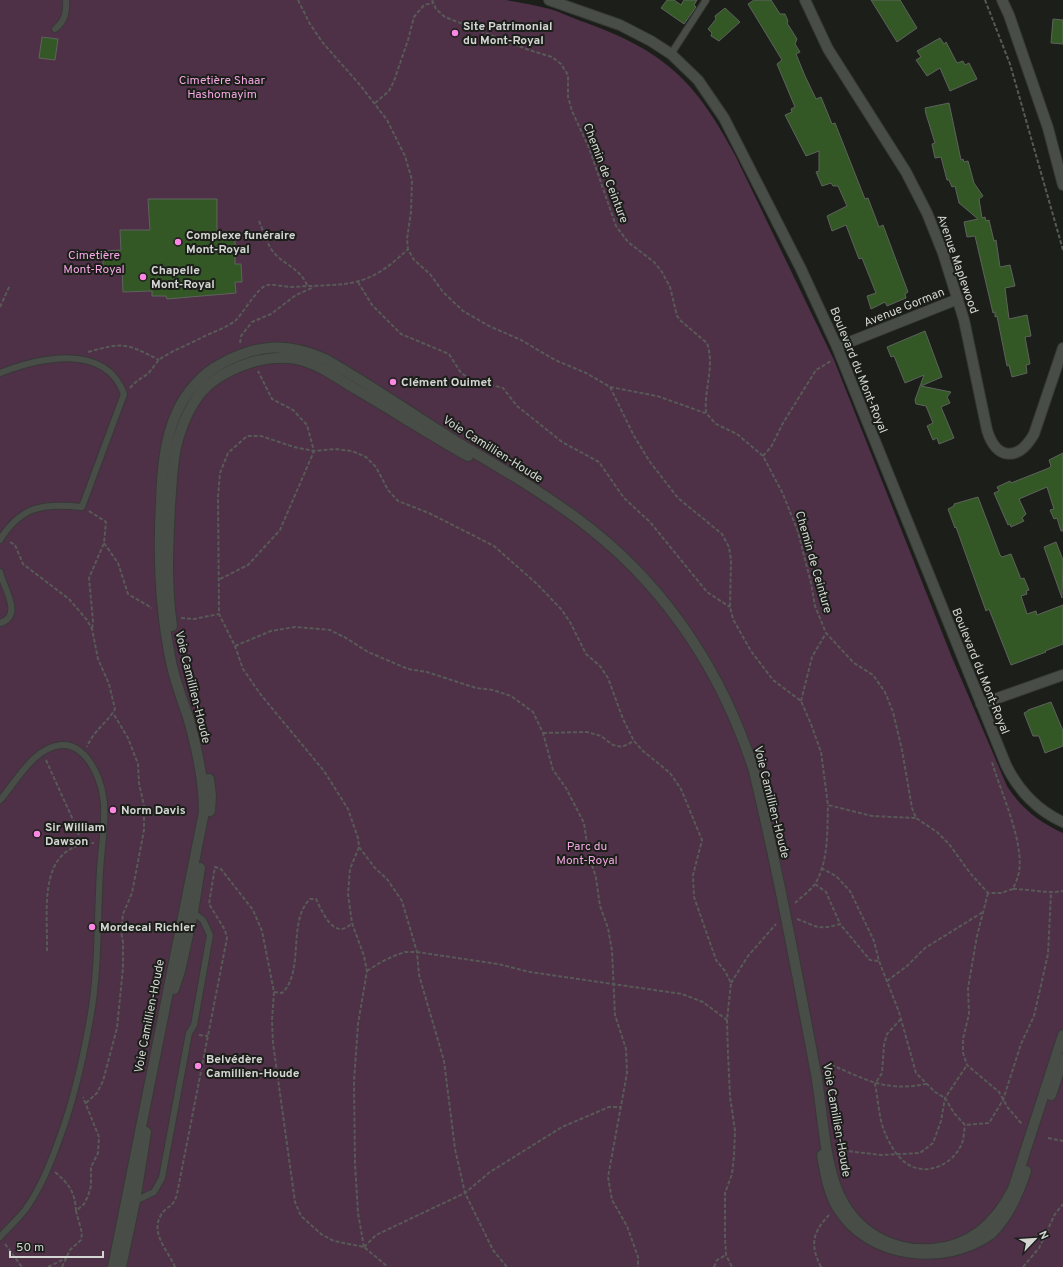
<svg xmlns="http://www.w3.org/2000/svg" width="1063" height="1267" font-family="Overpass,sans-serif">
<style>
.green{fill:#4e3047}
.building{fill:#335826;stroke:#5e625d}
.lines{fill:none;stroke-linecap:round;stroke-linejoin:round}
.lane-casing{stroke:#373936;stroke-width:8}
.street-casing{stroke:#373936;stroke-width:12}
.secondary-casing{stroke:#373936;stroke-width:12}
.path{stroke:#575a56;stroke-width:2;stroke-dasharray:4 2;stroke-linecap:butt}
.lane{stroke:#494d48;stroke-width:6}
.street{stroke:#494d48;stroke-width:10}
.secondary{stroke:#494d48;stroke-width:10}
.poi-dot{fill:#fb86e4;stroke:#1b1e19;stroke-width:1.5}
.labels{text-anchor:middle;stroke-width:4;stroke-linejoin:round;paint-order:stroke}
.poi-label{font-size:12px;font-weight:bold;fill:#d3d6d3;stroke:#1b1e19;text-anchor:start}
.park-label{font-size:12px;fill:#f4a7e3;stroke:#1b1e19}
.street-label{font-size:12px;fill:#d3d6d3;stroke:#1b1e19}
</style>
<rect width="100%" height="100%" fill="#1b1e19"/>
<path class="green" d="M0,0H505C520,2 535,5 550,9C561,12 572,18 584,22C664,51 695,80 735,155L834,360L951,655L1007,786C1021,808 1039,822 1063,833V1267H0Z"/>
<g class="building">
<path d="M667,0H674L681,5L684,0H697L694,5L696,7L684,24L661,8Z"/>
<path d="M754,0H771L780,14H785L788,21L787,23L797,39L795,44L800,52L796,54L805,76L816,99L821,97L832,124L835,123L865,199L868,198L879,227L883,225L908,292L905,294L906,298L887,306L885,302L871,309L867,296L876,293L862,258L859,259L846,225L832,231L827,216L847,206L838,186H833L831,183L822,186L816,172L819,171V151L806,156L785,115L792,112L791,109L795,107L777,64L782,60L748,4Z"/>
<path d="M871,0H900L917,28L897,42Z"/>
<path d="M725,8L740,22L719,41L711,36L712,33L708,29L716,19L715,16Z"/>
<path d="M1053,19L1063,20V44L1051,43Z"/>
<path d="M42,37L58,39L55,60L39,58Z"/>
<path d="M940,38L944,44L946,42L957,63L963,61L965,65L969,63L977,79L950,91L940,68L927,76L916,60L921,57L917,51Z"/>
<path d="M949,103L961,160L963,159L964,162L968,161L974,183L983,196L979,199L982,218L985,217L986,221L989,220L994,241L996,240L1000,267L1010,265L1015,286L1005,288L1009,319L1027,315L1031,336L1025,337L1030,364L1026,365L1027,373L1012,377L1009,365L1007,366L997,316L995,317V312L993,313L975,236L967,237L964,222L978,219L959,203L955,186L952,187L949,180H947L941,157L935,158L932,144L935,143L926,114L925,108Z"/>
<path d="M148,199H217V235H235V264H241L242,282H235L236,293L167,299L166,296H152V291L123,292L122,266L103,267V251L121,250L120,230H150Z"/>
<path d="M925,331L942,377L921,386L951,392L947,397L950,403L941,407L954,438L939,444L937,438L933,440L927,426L933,423L926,406L916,404L915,400L924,375L905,383L894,356L891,357L887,347Z"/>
<path d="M1063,453V531H1061L1057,518L1054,519L1050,510L1054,509L1047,487L1019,499L1026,514L1022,518L1024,521L1011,527L1010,524L1008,525L994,493L999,491L997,487L1010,481L1011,483L1049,468L1051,466L1049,460Z"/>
<path d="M978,497L1000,555L1002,557L1011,554L1021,579L1024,578L1029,590L1026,591L1027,594L1021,596L1027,614L1036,611L1037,615L1063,605V644L1045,651L1046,652L1011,665L989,609L986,611L956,527L955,528L948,509L954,506V504Z"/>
<path d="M1056,542L1063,560L1062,598L1044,547Z"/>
<path d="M1051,702L1063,731V746L1045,753L1039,736H1033L1024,713L1028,711V710Z"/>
</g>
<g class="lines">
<defs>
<g id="lane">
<path d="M55,29C65,21 67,12 66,0"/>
<path d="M671,54L706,0"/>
<path d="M0,373C39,358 105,342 124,394L82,507C45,503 21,505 0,540"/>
<path d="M0,572C3,587 24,616 0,623"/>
<path d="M0,800C17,781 33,748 61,745C86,743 100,777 103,796C107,818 101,848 100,871C97,920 99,971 90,1019C83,1059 74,1099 60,1137C51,1162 41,1188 25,1210C18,1219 8,1228 0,1237"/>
<path d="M135,1201L154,1192L162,1178L189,1033L194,1025L210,935L203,920L193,912"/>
</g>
<g id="street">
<path d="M549,0L620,25L651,41L671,54L698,80L724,118L801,269L837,347L1006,765C1018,790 1038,811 1063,822"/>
<path d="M805,0L828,49L906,172L927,213L943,253L964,320L987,430C996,460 1018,462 1034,434L1063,348"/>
<path d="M837,347L958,299"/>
<path d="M981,704L1063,675"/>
</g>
<g id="secondary">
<path d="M1002,0L1009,15L1048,128L1063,185"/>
<path d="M172,626C166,586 168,545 170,505C172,482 172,458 179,436C183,423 190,407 199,395C209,382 226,372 241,366C258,359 278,356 297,359C317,363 336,377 354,388C392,410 429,434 468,456"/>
<path d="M209,779L211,796L210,811"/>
<path d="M174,989L180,971L193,912L200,868"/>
<path d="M1051,1095L1063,1059"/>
<path d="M822,1155C825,1172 828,1191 837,1207C868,1259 944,1267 991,1234C1009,1216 1018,1194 1026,1171"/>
<path d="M113,1267L204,812C204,780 197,748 188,717C182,699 175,681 171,662C160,609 158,557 161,503C162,473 164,440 177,412C186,392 202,374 221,364C257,344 287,342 325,359C371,385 415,416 460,444C505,471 551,497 592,530C670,592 724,677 754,771C778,871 797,973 816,1074C823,1112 824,1172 844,1204C863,1236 897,1252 933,1249C971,1246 997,1221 1013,1189L1063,1035"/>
<path d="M121,1267L135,1201L146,1132"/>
</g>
</defs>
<use href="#lane" class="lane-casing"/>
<use href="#street" class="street-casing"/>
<use href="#secondary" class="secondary-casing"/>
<g class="path">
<path d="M298,0L310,24L323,43L360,85L387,120L405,156L412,180L411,212L407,239L408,249L414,260L430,274L443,292L463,311L489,326L521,340L555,360L586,373L610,387L634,436L650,462L678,498L722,534L729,547L731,560L730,607L733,619L751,651L773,680L801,701L811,724L821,752L828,805L872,816L916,818"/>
<path d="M432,0L436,9L445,17L529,50L552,57L561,64L568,75V97L572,111L589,148L616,226L628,242L654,262L662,272L670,287L677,316L681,321L707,343C715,367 704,388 706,413L716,424L737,434L763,456L783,494L798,532L811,583L815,606L826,633L854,663L873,675L885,692L893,712L902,750L912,808L916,818L937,832L949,844L970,873L988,893H1001L1013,889C1015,884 1018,878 1019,872C1024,841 1001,793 992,762"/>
<path d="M985,0L1010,64L1063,250"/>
<path d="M375,103L389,91L394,81L408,40L414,17L424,5L433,3"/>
<path d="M259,221C264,232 267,246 276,255C287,266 300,269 307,285"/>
<path d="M358,282L372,305L401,334L449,354L461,373L472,380L503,388L517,406L562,442L599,462L624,498L650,522L707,592L730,607"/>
<path d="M0,307L10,285"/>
<path d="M240,343L241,336L252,322L271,314L296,295L314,287"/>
<path d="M88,352C124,342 126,343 159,360"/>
<path d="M610,387L657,396L705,413"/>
<path d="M130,388C135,382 140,379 146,375C152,371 155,363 160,359C173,350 190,344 203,337C213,332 228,327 236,320C244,312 259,285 268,285C275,284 284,287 292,287C346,283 365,291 408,249"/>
<path d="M763,456L771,447L783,423L816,370L831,361"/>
<path d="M89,511L106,522L104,543L89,578L93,621L92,629"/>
<path d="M10,542L15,545L23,564L69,599L87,620L92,629L98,659L109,684L115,709C108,722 93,731 87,747"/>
<path d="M104,543L118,563L128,594L152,608"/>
<path d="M220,579L248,565L280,530L314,451L307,425L293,410L272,399L258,371"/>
<path d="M181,618L194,619L219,614"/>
<path d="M235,646L271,631L295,627L330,630L346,638L368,652L408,669L427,672L476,688L493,690L511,696L533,712L543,733L553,770L566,788L584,823L588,851L596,878L600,906L608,928L612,951L615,1015L626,1049L627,1073L608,1177L612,1200L627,1226L638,1257V1267"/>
<path d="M801,701L812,657L826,633"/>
<path d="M543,733L587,732L601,736L613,745L622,747L634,741"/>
<path d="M46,760L78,831L80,843"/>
<path d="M359,847L375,868L387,879L402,901L417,952L419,975L444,1061L455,1149L465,1193L493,1250L507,1267"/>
<path d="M821,868L836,876L850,891L874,941L879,961L899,1012L916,1073L935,1092L945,1098L954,1113L965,1125L989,1123L1003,1100L1021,1044L1034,1016L1048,954L1051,893"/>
<path d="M815,884L826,892L840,924"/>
<path d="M1013,889C1030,889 1046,894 1063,891"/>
<path d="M988,893L977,936L968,988L969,1014L963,1039V1053L967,1065L999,1092L1008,1108L1022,1124"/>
<path d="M795,903C801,897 810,891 815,884C829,861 827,830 828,805"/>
<path d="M797,919C817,926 817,931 840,924L870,960L879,961"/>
<path d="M47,951C48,911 36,845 94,843"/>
<path d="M367,971L381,962L394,956L405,952H417L498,964L530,972L682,994L703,1002L727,1020"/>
<path d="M887,981L907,966L925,948L983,912"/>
<path d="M731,983L748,956L776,924"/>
<path d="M274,992L272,1020L273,1043L295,1202L301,1216L321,1234L334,1241L364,1247L388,1267"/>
<path d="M901,1019L887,1034L884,1045L882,1073L875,1084C878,1098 879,1120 885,1133C889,1143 898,1159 909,1165C928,1176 954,1164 962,1143C964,1138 964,1131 965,1125"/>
<path d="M199,1035L208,1036"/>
<path d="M825,1065H832C866,1080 887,1092 926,1084"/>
<path d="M86,1103L97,1093L103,1081L117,1028L123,968V942L121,931L123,914L132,893L144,830V806L139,783L138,764L128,738L113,713"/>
<path d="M1048,1138L1063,1141"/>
<path d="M837,1150L882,1155L920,1153L933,1143L941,1121L945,1098L967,1065"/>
<path d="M55,1172C69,1184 75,1192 76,1211"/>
<path d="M5,1244L22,1267"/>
<path d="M364,1247L358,1213L355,1164L354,1081L358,1024L367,971L364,956L352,923L348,894L350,869L359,847L358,838L348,809L324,771L261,695L243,669L235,646L219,614L218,497L220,473L228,453L247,436H261L294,447L314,451L335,449L352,451L366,457L376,467L388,490L398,501L429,513L494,546L537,584L561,609L570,622L586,654L600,666L608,678L623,719L634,741L642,750L670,773L681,789L702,840L693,875L694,897L716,960L725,971L731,983L727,1020L728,1054L730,1096L735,1131L734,1156L732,1174L725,1193V1237L726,1255L732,1267"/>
<path d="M364,1247L376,1235L465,1193L490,1172L562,1127L609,1107H621"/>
<path d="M48,1267L66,1258"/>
<path d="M62,1267L70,1250L81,1240L82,1233L76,1211L84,1204L88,1196L91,1186V1167L98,1153L99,1137L83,1097"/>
<path d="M175,1267C168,1250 150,1234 161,1215C167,1205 173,1209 177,1194L227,938L225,930L209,904L215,867L221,869L253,910L262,931L274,992L282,993C305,972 287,921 310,899H316C322,911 334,942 352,923"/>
<path d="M714,1267L717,1260L726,1255"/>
<path d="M821,1267C810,1245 812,1233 829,1215"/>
<path d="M1023,1267L1039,1248L1055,1214L1063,1204"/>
</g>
<use href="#lane" class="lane"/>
<use href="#street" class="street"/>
<use href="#secondary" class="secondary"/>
</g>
<g class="poi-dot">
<circle cx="455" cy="33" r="4"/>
<circle cx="178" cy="242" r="4"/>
<circle cx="143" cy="277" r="4"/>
<circle cx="393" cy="382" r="4"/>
<circle cx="113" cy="810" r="4"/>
<circle cx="37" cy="834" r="4"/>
<circle cx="92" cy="927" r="4"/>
<circle cx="198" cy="1066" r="4"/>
</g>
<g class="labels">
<g class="poi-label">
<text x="463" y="30">Site Patrimonial<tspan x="463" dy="14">du Mont-Royal</tspan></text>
<text x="186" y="239">Complexe funéraire<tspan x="186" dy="14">Mont-Royal</tspan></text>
<text x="151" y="274">Chapelle<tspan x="151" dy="14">Mont-Royal</tspan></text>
<text x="401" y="386">Clément Ouimet</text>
<text x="121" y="814">Norm Davis</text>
<text x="45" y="831">Sir William<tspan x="45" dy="14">Dawson</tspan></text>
<text x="100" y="931">Mordecai Richler</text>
<text x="206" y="1063">Belvédère<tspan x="206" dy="14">Camillien-Houde</tspan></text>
</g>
<g class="park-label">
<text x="222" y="84">Cimetière Shaar<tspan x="222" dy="14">Hashomayim</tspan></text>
<text x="94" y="259">Cimetière<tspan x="94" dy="14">Mont-Royal</tspan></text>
<text x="587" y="850">Parc du<tspan x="587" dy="14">Mont-Royal</tspan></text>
</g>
<g class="street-label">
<text transform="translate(606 173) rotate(69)" y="4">Chemin de Ceinture</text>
<text transform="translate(958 264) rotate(71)" y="4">Avenue Maplewood</text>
<text transform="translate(904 307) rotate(-22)" y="4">Avenue Gorman</text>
<text transform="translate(859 370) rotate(68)" y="4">Boulevard du Mont-Royal</text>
<text transform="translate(493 449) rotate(32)" y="4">Voie Camillien-Houde</text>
<text transform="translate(814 562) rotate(74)" y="4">Chemin de Ceinture</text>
<text transform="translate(981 671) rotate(68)" y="4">Boulevard du Mont-Royal</text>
<text transform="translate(193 687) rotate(76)" y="4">Voie Camillien-Houde</text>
<text transform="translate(772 802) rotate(76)" y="4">Voie Camillien-Houde</text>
<text transform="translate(149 1016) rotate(-79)" y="4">Voie Camillien-Houde</text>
<text transform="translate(837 1120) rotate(80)" y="4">Voie Camillien-Houde</text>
</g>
</g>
<g transform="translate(1035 1239) rotate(65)" stroke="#1b1e19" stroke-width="3" paint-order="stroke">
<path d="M0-3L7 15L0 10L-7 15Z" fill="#d3d6d3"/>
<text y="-6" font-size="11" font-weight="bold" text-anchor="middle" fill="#d3d6d3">N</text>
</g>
<path d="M10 1251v6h93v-6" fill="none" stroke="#d3d6d3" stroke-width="2"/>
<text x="16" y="1251" font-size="12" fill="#d3d6d3" stroke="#1b1e19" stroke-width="3" paint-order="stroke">50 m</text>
</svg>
